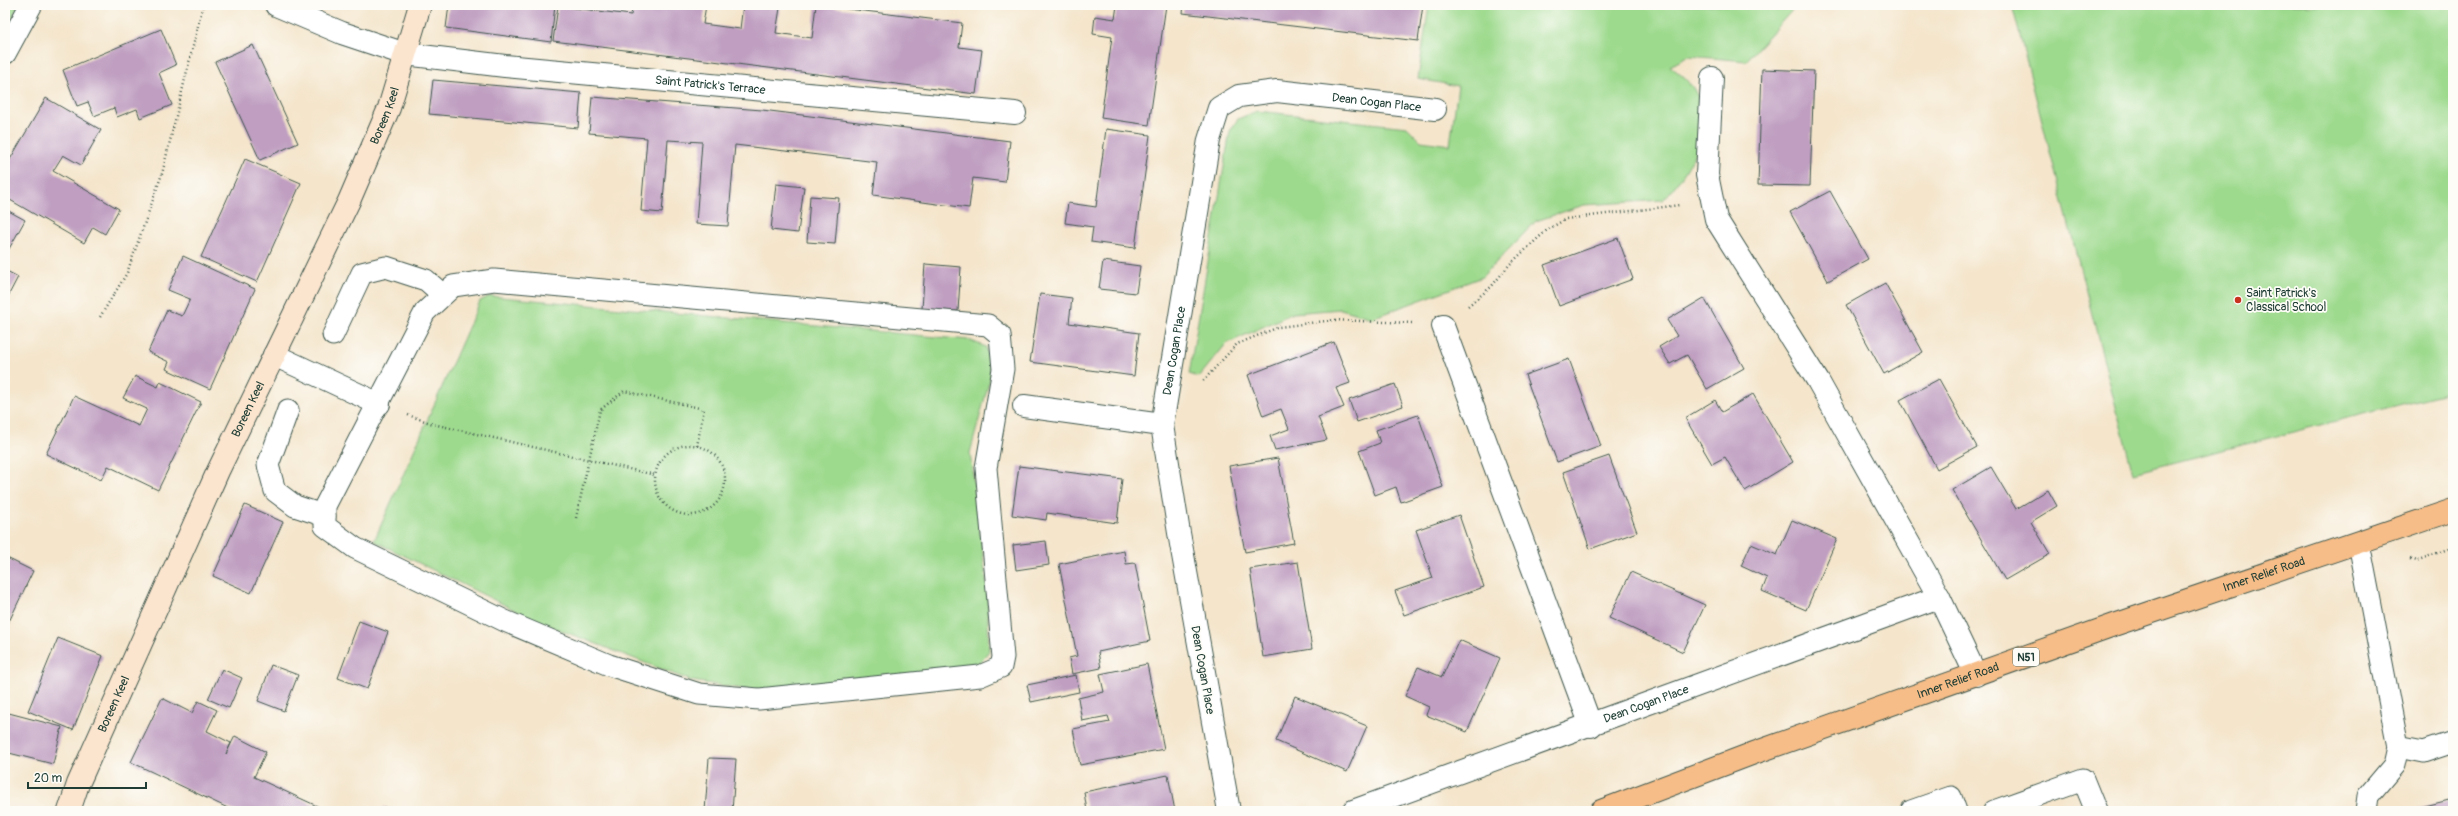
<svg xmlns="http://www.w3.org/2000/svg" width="2458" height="816" font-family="Pangolin,sans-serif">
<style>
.green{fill:#9eda8e;stroke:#5e8c61}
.building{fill:#bf9ec1}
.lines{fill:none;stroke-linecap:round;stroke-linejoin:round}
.lane-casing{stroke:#3f564b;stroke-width:23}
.street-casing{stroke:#3f564b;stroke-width:24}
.secondary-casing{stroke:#3f564b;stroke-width:24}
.primary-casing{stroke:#3f564b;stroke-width:24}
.path{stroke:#3f564b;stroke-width:2.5;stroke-dasharray:1 3;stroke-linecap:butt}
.lane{stroke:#fff;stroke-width:21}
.street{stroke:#fff;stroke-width:22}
.secondary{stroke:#fce5cf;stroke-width:22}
.primary{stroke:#f7bd88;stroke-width:22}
.poi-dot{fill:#c8321e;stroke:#fdfcf7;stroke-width:1.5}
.labels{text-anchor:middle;stroke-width:3.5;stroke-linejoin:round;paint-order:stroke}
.shield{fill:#fdfcf7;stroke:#62766e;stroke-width:1}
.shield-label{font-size:11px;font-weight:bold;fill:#1f3d34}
.street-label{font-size:12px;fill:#1f3d34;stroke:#fdfcf7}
.poi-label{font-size:12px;fill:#1f3d34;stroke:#fdfcf7;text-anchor:start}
</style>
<rect width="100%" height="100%" fill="#fdfcf7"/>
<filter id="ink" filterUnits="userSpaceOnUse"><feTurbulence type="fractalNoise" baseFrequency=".025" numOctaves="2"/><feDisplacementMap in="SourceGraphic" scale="8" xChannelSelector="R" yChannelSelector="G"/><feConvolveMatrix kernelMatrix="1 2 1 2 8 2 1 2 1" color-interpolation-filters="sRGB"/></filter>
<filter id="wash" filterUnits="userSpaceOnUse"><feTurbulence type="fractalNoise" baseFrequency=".012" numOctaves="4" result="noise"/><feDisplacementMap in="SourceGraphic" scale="16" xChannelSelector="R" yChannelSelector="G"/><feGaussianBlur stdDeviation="0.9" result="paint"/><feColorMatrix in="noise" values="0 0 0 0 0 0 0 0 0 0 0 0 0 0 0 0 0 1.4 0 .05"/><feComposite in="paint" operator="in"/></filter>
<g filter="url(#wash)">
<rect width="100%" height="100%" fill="#f4e5cb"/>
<g class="green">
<path d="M5,5H19L5,30Z"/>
<path d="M1429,5H1797L1746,61L1689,56L1670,66C1680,74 1692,83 1697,95C1714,132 1688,173 1663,200L1584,205L1536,221L1482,277L1372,318L1341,309L1293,313L1226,344L1199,377L1189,374L1230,131L1238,119L1257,111L1407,127L1421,141L1450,145L1458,86L1418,79Z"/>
<path d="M2012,5H2453V391L2133,473Z"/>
<path d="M490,296L969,340L986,347L991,375L970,453L987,587L989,651L974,669L756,691L692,681L537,621L374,541L480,301Z"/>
</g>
<g id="blocks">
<g class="building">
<path d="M449,5H555L551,42L446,28Z"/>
<path d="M633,5H706L703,24L740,29L743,5L780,8L776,33L812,38L816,5L962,23L959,47L982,50L976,94L553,41L558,6L631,15Z"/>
<path d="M1117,5H1166L1149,125L1101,118L1112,37L1093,34L1095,16L1115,19Z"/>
<path d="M1184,5H1423L1418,41L1183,13Z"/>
<path d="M161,29L176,65L159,73L172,105L140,118L137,109L117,117L114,108L94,116L88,102L77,106L63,70Z"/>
<path d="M253,45L298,143L260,160L215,62Z"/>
<path d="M1762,69L1814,71L1810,186L1758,185Z"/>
<path d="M433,80L581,93L578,128L429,114Z"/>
<path d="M592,97L762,110L1010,141L1005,182L973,178L969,208L937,204L873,195L877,162L735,145L728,226L696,224L702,142L668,140L662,213L641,211L647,138L589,133Z"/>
<path d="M46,98L101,130L81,165L63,155L53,171L119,209L105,234L93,227L84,243L5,197V168Z"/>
<path d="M1106,129L1150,135L1135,248L1091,242L1093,227L1065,223L1068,203L1096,207Z"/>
<path d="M245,159L301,183L257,282L201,257Z"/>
<path d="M776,184L804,187L798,233L771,230Z"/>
<path d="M1830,191L1868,259L1828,281L1790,212Z"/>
<path d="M810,196L839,198L835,244L807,242Z"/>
<path d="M5,209L25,220L5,256Z"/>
<path d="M1618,238L1633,279L1559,306L1544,265Z"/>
<path d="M183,256L255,289L210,389L166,369L169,362L148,352L167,310L182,316L190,299L168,290Z"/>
<path d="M1103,261L1140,266L1136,293L1099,289Z"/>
<path d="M925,264L961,267L958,311L922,309Z"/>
<path d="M5,270L18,277L5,302Z"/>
<path d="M1885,283L1923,352L1884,374L1846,305Z"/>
<path d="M1040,294L1072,298L1069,323L1139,333L1134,376L1030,362Z"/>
<path d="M1704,298L1744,368L1707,389L1687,355L1670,364L1659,347L1677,336L1667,320Z"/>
<path d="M1334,342L1350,383L1336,388L1344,407L1318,417L1327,440L1275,450L1270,436L1289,429L1281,409L1263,416L1248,375Z"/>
<path d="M1569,359L1601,446L1557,462L1525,375Z"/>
<path d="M135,376L158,387L160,382L201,402L158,490L108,466L101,480L46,454L74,396L139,426L147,409L123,398Z"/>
<path d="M1939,379L1977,447L1937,469L1900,400Z"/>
<path d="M1395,384L1403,406L1357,422L1349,400Z"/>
<path d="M1753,394L1793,462L1745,491L1725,457L1712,464L1685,418L1715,400L1722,412Z"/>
<path d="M1418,415L1443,487L1401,502L1396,487L1375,495L1359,451L1380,443L1376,430Z"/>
<path d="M1609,456L1637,532L1590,549L1563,472Z"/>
<path d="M1278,458L1294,543L1245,552L1229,466Z"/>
<path d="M1019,466L1122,479L1117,523L1047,513L1046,520L1012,515Z"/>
<path d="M1991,467L2016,509L2048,490L2057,506L2031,522L2050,554L2005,580L1952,490Z"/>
<path d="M245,505L283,522L251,593L213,576Z"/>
<path d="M1459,515L1484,587L1404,615L1395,591L1433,578L1416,530Z"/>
<path d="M1792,520L1837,539L1806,610L1762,591L1767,578L1741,566L1751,544L1777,555Z"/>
<path d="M1046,541L1049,565L1016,570L1013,545Z"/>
<path d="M1124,551L1126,564L1135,563L1150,641L1098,652L1101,668L1072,674L1069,658L1077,656L1059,564Z"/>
<path d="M5,557L33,571L5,630Z"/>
<path d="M1298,562L1312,649L1263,657L1250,569Z"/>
<path d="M1631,572L1705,605L1683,652L1609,618Z"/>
<path d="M359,621L388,632L367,689L338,678Z"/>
<path d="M58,638L103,656L73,730L28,711Z"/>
<path d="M1459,640L1500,658L1467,732L1426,715L1429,707L1405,696L1418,667L1442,677Z"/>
<path d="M1147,664L1164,749L1080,765L1073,729L1110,722L1108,716L1082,721L1078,698L1104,692L1100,674Z"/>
<path d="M271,665L298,675L284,711L258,701Z"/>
<path d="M222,669L242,678L229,708L208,699Z"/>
<path d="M1076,675L1079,692L1031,702L1027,685Z"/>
<path d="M1295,696L1367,726L1347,772L1276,741Z"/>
<path d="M162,698L192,713L198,701L217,710L207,731L231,743L226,754L235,736L266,752L254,777L328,811H234L131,762Z"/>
<path d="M5,712L62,727L53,764L5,752Z"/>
<path d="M709,758L736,759L732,811H705Z"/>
<path d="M1168,775L1175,811H1087L1084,792Z"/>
<path d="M2453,799V811H2418L2417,808Z"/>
<path d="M384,807L394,811H382Z"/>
</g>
</g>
</g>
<g filter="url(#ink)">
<use href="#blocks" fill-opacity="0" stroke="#3f564b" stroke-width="1"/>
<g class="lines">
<defs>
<g id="lane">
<path d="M494,280L988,325L1000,335L1003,369L986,468L1003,657L1001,667L980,676L759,699L699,694L609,665L505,621L355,548L325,526V506L425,312L453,286Z"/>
<path d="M333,335L362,273L386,267L426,280L443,295"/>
<path d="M288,410L268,465L275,491L295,506L325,516"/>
<path d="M2359,543L2398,747L2394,765L2368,796L2366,811"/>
<path d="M2398,747L2423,752L2453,742"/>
<path d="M1911,811L1951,797L1956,811"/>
<path d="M1994,811L2083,779L2096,811"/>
</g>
<g id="street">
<path id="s1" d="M276,5L342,33L405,54L505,66L1015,113"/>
<path d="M5,53L31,5"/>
<path d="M1712,78L1707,175L1716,219L1818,381L1939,597L1976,675"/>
<path d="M1443,326L1591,726"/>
<path d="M274,355L379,404"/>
<path d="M1024,406L1162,425"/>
<path id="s2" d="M1229,811L1179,533L1162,425L1209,140L1219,108L1239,96L1277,91L1435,109"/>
<path id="s3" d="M1353,811L1939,597"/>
</g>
<g id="secondary">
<path id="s4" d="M69,811L78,784L218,471L349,201L389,108L420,5"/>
</g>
<g id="primary">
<path id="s5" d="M1601,811L1754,753L2114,625L2453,510"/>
</g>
</defs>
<use href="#lane" class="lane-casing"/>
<use href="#street" class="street-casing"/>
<use href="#secondary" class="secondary-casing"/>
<use href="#primary" class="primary-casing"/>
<g class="path">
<path d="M1468,306L1491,287L1510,264L1547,230L1566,219L1680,205"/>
<path d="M100,317L127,273L162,174L203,5"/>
<path d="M1203,381L1237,344L1279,327L1333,320L1412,323"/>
<path d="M408,415L433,424L655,475"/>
<circle cx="690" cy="480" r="35"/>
<path d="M576,518L600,410L624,391L704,409L697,446"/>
<path d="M2410,559L2416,561L2453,547"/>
</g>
<use href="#lane" class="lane"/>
<use href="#street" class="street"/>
<use href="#secondary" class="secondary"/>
<use href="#primary" class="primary"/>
</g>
</g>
<circle class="poi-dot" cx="2238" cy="300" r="4"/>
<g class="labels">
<rect class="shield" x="2013" y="648" width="26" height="18" rx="3"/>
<g class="shield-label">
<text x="2026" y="661">N51</text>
</g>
<g class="street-label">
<text dy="4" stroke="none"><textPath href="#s1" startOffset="445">Saint Patrick's Terrace</textPath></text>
<text dy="4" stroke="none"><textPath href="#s2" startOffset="876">Dean Cogan Place</textPath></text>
<text dy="4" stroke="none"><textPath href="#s4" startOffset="764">Boreen Keel</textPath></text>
<text dy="4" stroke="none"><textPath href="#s2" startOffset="467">Dean Cogan Place</textPath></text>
<text dy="4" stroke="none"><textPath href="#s4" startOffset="440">Boreen Keel</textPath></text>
<text dy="4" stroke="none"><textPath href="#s5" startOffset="704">Inner Relief Road</textPath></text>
<text transform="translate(1203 670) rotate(80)" y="4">Dean Cogan Place</text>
<text dy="4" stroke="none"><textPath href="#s5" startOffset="380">Inner Relief Road</textPath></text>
<text dy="4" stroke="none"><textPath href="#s4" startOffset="116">Boreen Keel</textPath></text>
<text dy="4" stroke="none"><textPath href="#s3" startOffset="312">Dean Cogan Place</textPath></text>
</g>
<g class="poi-label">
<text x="2246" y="297">Saint Patrick's<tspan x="2246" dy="14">Classical School</tspan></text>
</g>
</g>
<rect width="2458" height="816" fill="none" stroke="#fdfcf7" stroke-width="20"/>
<path d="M28 782v6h118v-6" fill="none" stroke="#1f3d34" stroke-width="2"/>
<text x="34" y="782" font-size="12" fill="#1f3d34" stroke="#fdfcf7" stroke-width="3" paint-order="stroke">20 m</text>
</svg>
